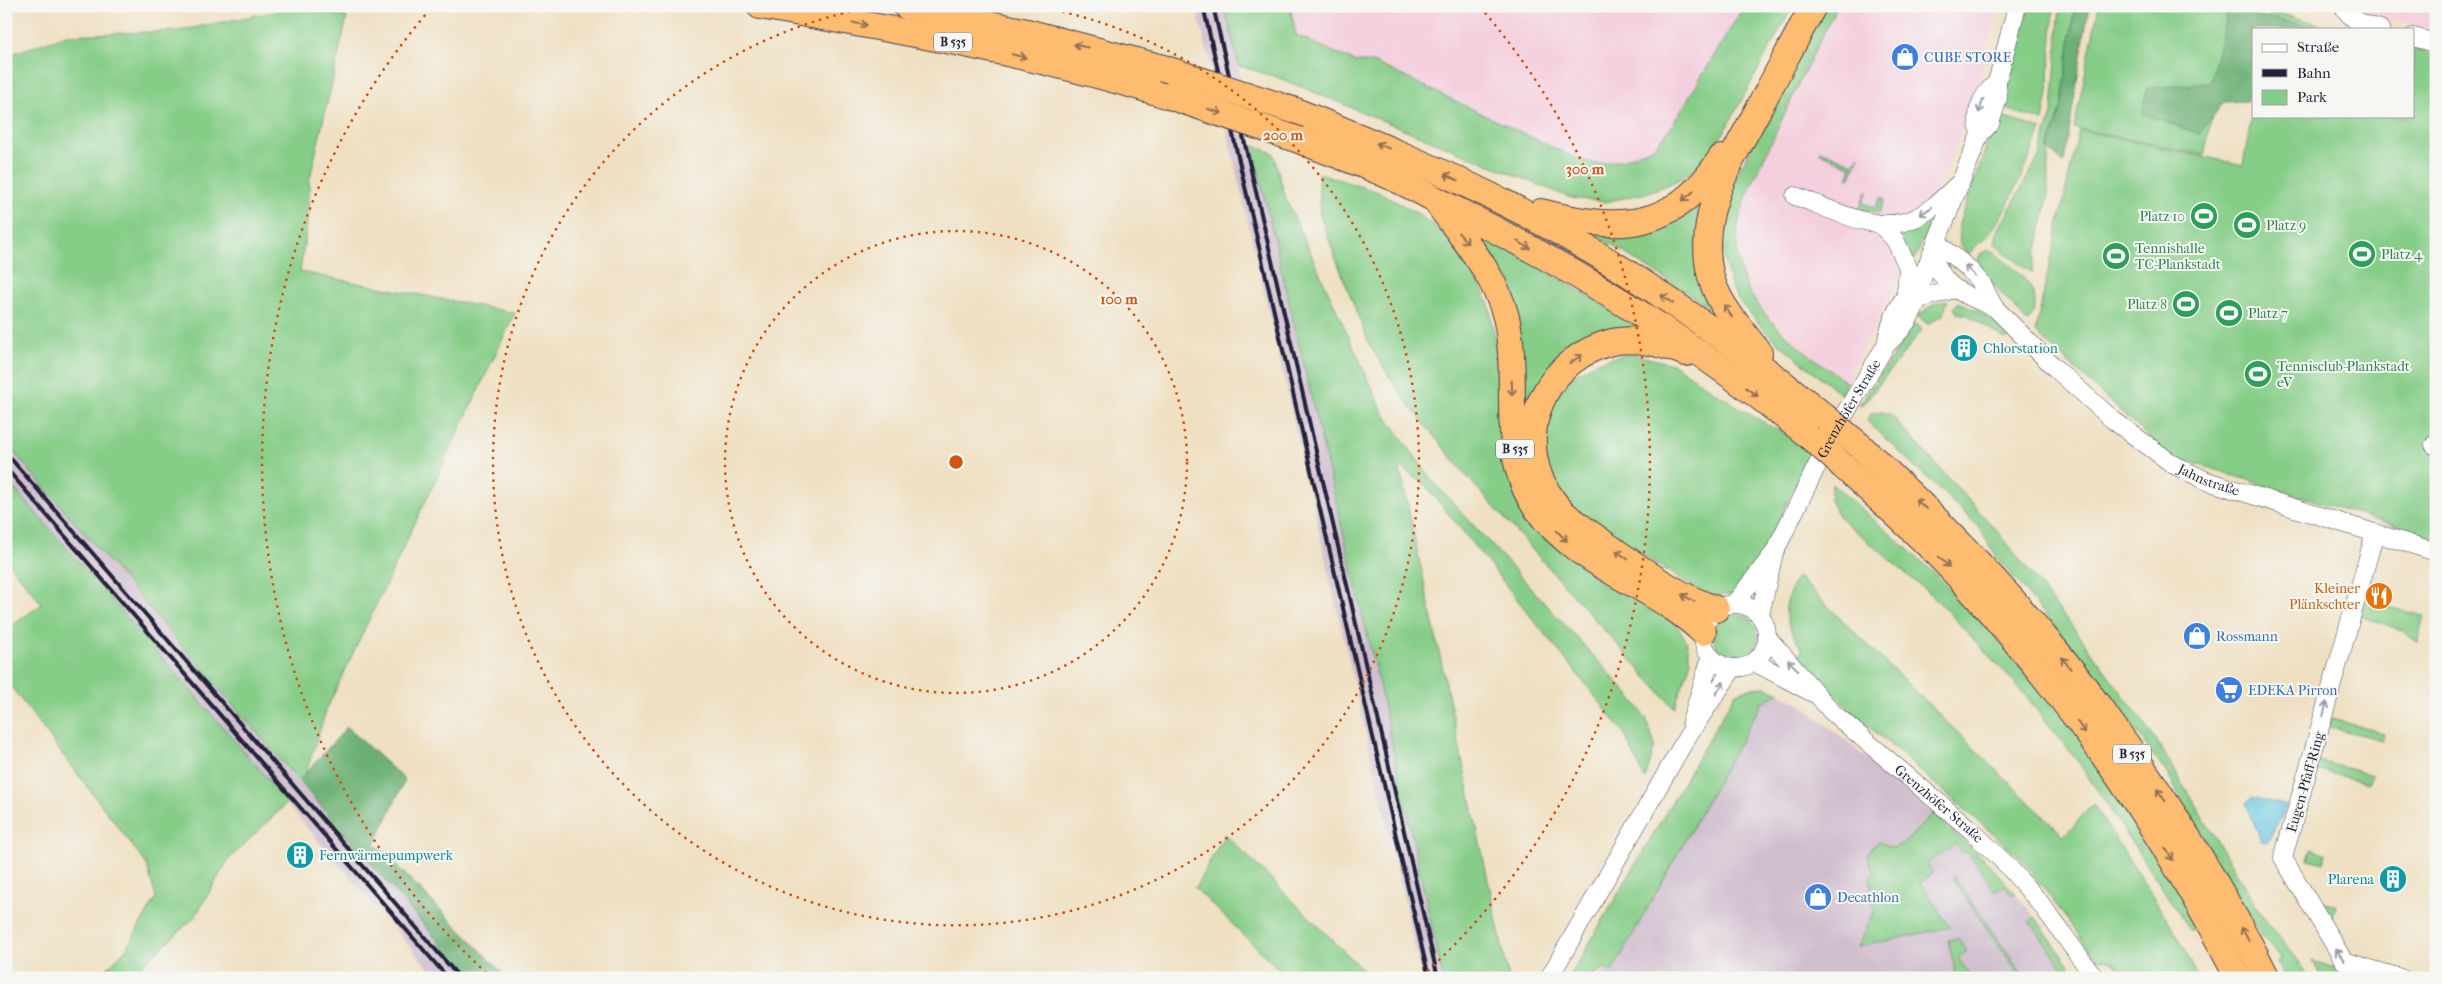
<svg xmlns="http://www.w3.org/2000/svg" width="2442" height="984" font-family="'IM FELL French Canon',serif">
<style>
.built{fill:#f4cfde}
.industrial{fill:#d0bdce}
.green{fill:#86cd88;stroke:#547862}
.forest{fill:#6cb074;stroke:#476958}
.water{fill:#62c5e0;stroke:#42748e}
.lines{fill:none;stroke-linecap:round;stroke-linejoin:round}
.minor-casing{stroke:#413e4f;stroke-width:19}
.highway-casing{stroke:#413e4f;stroke-width:28}
.minor{stroke:#fff;stroke-width:18}
.highway{stroke:#fdbc70;stroke-width:26}
.rail{stroke:#22223b;stroke-width:4}
.highway-bridge-casing{stroke:#413e4f;stroke-width:28;stroke-linecap:butt}
.highway-bridge{stroke:#fdbc70;stroke-width:26}
.oneway{stroke:#906f56}
.oneway2{stroke:#9c9ca7}
.ring{fill:none;stroke:#d45411;stroke-width:2.5;stroke-dasharray:2.5 5}
.labels{text-anchor:middle;stroke-width:4;stroke-linejoin:round;paint-order:stroke}
.shield{fill:#f6f6f2;stroke:#626272;stroke-width:1}
.shield-label{font-size:12px;font-weight:bold;fill:#22223b}
.shop-label{font-size:14px;fill:#366cbe;stroke:#f6f6f2;text-anchor:start}
.leisure-label{font-size:14px;fill:#27864d;stroke:#f6f6f2;text-anchor:start}
.culture-label{font-size:14px;fill:#0d838f;stroke:#f6f6f2;text-anchor:start}
.street-label{font-size:14px;fill:#22223b;stroke:#f6f6f2}
.food-label{font-size:14px;fill:#c56008;stroke:#f6f6f2;text-anchor:end}
.centre{fill:#d45411;stroke:#f6f6f2;stroke-width:2.5}
.ring-label{font-size:15px;text-anchor:middle;font-weight:bold;fill:#d45411;stroke:#f6f6f2;stroke-width:4;stroke-linejoin:round;paint-order:stroke}
</style>
<rect width="100%" height="100%" fill="#f6f6f2"/>
<filter id="ink" filterUnits="userSpaceOnUse"><feTurbulence type="fractalNoise" baseFrequency=".02" numOctaves="2"/><feDisplacementMap in="SourceGraphic" scale="10" xChannelSelector="R" yChannelSelector="G"/><feConvolveMatrix kernelMatrix="1 2 1 2 8 2 1 2 1" color-interpolation-filters="sRGB"/></filter>
<filter id="wash" filterUnits="userSpaceOnUse"><feTurbulence type="fractalNoise" baseFrequency=".0096" numOctaves="4" result="noise"/><feDisplacementMap in="SourceGraphic" scale="20" xChannelSelector="R" yChannelSelector="G"/><feGaussianBlur stdDeviation="1.12" result="paint"/><feColorMatrix in="noise" values="0 0 0 0 0 0 0 0 0 0 0 0 0 0 0 0 0 1.4 0 .05"/><feComposite in="paint" operator="in"/></filter>
<g filter="url(#wash)">
<rect width="100%" height="100%" fill="#efe0c3"/>
<g class="built">
<path d="M1290,6H1744L1671,127L1654,147L1622,161L1596,164L1573,157L1374,62H1356L1296,35Z"/>
<path d="M1837,6H1998L1977,88L1952,156L1897,282L1846,382L1806,352L1769,317L1753,297L1744,280L1737,248L1739,219L1758,171L1803,72Z"/>
<path d="M2326,6H2436V30L2333,8Z"/>
</g>
<g class="industrial">
<path d="M1196,6H1224L1239,66L1252,145L1379,685L1443,978H1422L1233,157Z"/>
<path d="M6,443L366,859L470,978H437L6,479Z"/>
<path d="M1779,693L1803,706L1852,746L1952,830L1987,862L2035,917L2078,978H1599L1605,968L1612,972L1761,704Z"/>
</g>
<g class="green">
<path d="M1224,6H1290L1296,35L1356,62H1373L1573,157L1596,164L1622,160L1654,147L1671,127L1744,6H1793L1723,134L1698,169L1672,183L1646,193L1605,202L1571,198L1277,77L1239,66Z"/>
<path d="M1824,6H1837C1812,55 1789,104 1766,154C1758,172 1742,202 1739,221C1735,240 1737,263 1744,281C1761,322 1811,356 1846,382L1841,394L1770,336L1738,300L1730,283L1722,251L1723,211L1737,175Z"/>
<path d="M2029,6H2054L2048,92L2043,121L2000,107Z"/>
<path d="M2060,6H2075L2061,110L2048,149V197L2032,273L1995,245L1997,232L2039,157L2052,113Z"/>
<path d="M2099,6H2184L2233,16L2204,155L2074,128Z"/>
<path d="M294,8L347,17L309,182V211L300,272L515,313L327,708L305,776L299,781L6,443V56L67,35L177,31Z"/>
<path d="M2270,11L2337,29H2267Z"/>
<path d="M2413,49L2436,55L2435,538L2168,455L2035,332L2079,130L2243,165L2253,109V116H2413Z"/>
<path d="M1999,116L2041,129C2027,164 2012,202 1990,233C1983,242 1974,246 1968,255L1960,245L1959,224L1997,117Z"/>
<path d="M1252,145L1273,153L1286,199L1383,412L1431,479L1631,697L1646,718L1655,746L1645,779L1623,731L1426,486L1399,465L1509,978H1443L1379,685Z"/>
<path d="M1821,150L1853,164L1860,155L1851,177L1848,178L1852,167L1820,153Z"/>
<path d="M1318,173L1381,193L1418,214L1450,238L1472,268L1489,304L1495,339L1504,444L1583,568L1633,600L1675,622L1686,640L1691,662L1674,708L1470,480L1404,399L1370,346L1336,259L1320,215Z"/>
<path d="M1706,189L1717,312L1595,234Z"/>
<path d="M1866,191H1868L1863,202L1875,208L1880,197L1885,199L1879,213L1860,208Z"/>
<path d="M1931,217L1932,221L1914,260L1892,229Z"/>
<path d="M1486,238L1504,245L1651,334L1620,335L1539,392L1554,516L1481,243Z"/>
<path d="M1986,251H1992C2012,266 2052,294 2027,322L1976,264L1981,253Z"/>
<path d="M1948,300L1943,315L1928,324L1917,316L1934,304Z"/>
<path d="M1958,302L1979,311L2012,337L2006,339L2002,337L1968,315L1957,313L1954,308Z"/>
<path d="M1912,324L1918,325L1922,330L1862,406L1859,405L1912,329Z"/>
<path d="M1631,354L1673,364L1744,411L1811,449L1812,458L1791,492L1779,522L1760,558L1732,594L1708,597C1682,580 1655,563 1628,546C1589,520 1535,486 1544,430C1545,421 1549,413 1552,404C1561,374 1602,357 1631,354Z"/>
<path d="M1883,412L1891,415L1999,533L2084,642L2155,738L2266,922L2290,949L2308,978H2285L2277,961L2282,958L2262,938L2167,774L2095,674L1998,559L1977,525L1867,421L1871,413Z"/>
<path d="M6,479L288,802L228,860L195,917L128,978H97L126,949L156,898L147,865L6,680V630L42,604L6,560Z"/>
<path d="M1832,483L1929,568L1967,605L2079,733L2203,929L2191,931L2079,763L2021,690L1937,600L1838,516L1830,500Z"/>
<path d="M1797,576L2064,836L2093,804L2172,927L2199,978H2126C2118,964 2113,958 2097,960L2023,860L1864,722L1796,659L1802,650C1783,616 1780,612 1797,576Z"/>
<path d="M2363,601L2424,616L2417,643L2403,631L2358,614Z"/>
<circle cx="1736" cy="636" r="22"/>
<path d="M1766,687L1779,693L1761,704L1612,972L1605,968L1588,978H1569L1735,694L1750,688Z"/>
<path d="M2332,719L2384,733L2382,740L2329,727Z"/>
<path d="M2319,761L2372,775L2368,783L2316,769Z"/>
<path d="M1932,814L1987,862L2016,894L2012,896L2004,885L1995,891L1971,856L1965,851L1962,853L1955,844L1927,864L1933,873L1920,883L1950,927L1858,947L1874,912L1870,877L1875,873L1867,857L1871,848L1879,842L1893,848L1906,842Z"/>
<path d="M1225,834L1371,978H1288L1195,888Z"/>
<path d="M2311,848L2326,854L2324,863L2308,859Z"/>
<path d="M1954,876L2025,978H2021L1952,878Z"/>
<path d="M2312,898L2336,906L2329,927Z"/>
<path d="M2035,917L2078,978H2070L2030,921Z"/>
<path d="M1958,938L1967,951L1958,958L1972,978H1957L1948,940Z"/>
<path d="M2313,961L2344,971L2347,978H2321Z"/>
</g>
<g class="forest">
<path d="M2075,6H2089L2064,163L2048,149L2061,110Z"/>
<path d="M2229,6H2252L2256,16L2326,29H2253V83L2248,101L2224,102L2199,134L2143,114L2147,88L2210,83Z"/>
<path d="M347,727L405,780L375,844L508,978H470L299,781Z"/>
</g>
<path class="water" d="M2253,797L2287,806L2267,842L2261,841L2246,803Z"/>
</g>
<g filter="url(#ink)">
<g class="lines">
<defs>
<g id="minor">
<path d="M2343,6C2351,21 2365,25 2380,29"/>
<path d="M2413,37L2436,43"/>
<path d="M1980,134C1974,112 1980,97 1997,82"/>
<path d="M1795,196C1830,208 1876,235 1913,219C1930,212 1944,197 1958,184"/>
<path d="M1881,225L1895,240L1908,267L1906,291"/>
<path id="s1" d="M1937,243L1967,267L1982,284L1994,307L2056,369L2113,420L2174,465L2207,481L2436,552"/>
<path d="M1933,253C1941,289 1964,294 1994,307"/>
<path d="M1919,299L1954,289"/>
<path d="M1886,345C1890,317 1903,295 1923,275"/>
<path d="M2434,445H2436"/>
<path d="M2375,533L2283,858L2344,961L2401,978"/>
<path id="s2" d="M1735,603L1774,553L1832,435L1886,345C1910,324 1918,306 1923,275L1980,134L1990,124L1998,98L1997,82L2017,6"/>
<circle cx="1735" cy="636" r="32"/>
<path d="M1760,615L1773,557"/>
<path id="s3" d="M1767,637L1833,713L1972,831L2007,865L2041,904L2095,978"/>
<path d="M1754,662L1813,693"/>
<path d="M1691,722L1711,657"/>
<path d="M1549,978L1687,737L1733,668"/>
</g>
<g id="highway">
<path d="M760,6C897,30 1036,54 1169,96"/>
<path d="M906,6L1027,32L1163,68"/>
<path d="M1293,110C1365,139 1436,168 1505,203C1620,261 1726,336 1825,417"/>
<path d="M1299,140C1328,152 1358,162 1387,175C1410,185 1432,198 1454,209C1582,272 1705,350 1815,441"/>
<path d="M1436,201C1462,238 1494,272 1506,317C1521,380 1497,453 1537,509C1578,567 1653,584 1703,632"/>
<path d="M1541,212C1620,232 1673,232 1721,158"/>
<path d="M1686,353C1664,344 1636,337 1612,342C1552,357 1517,419 1540,478C1543,485 1548,494 1553,501C1565,518 1586,530 1602,542C1639,567 1674,595 1716,609"/>
<path d="M1759,353C1742,329 1719,307 1711,277C1695,216 1730,162 1758,110C1776,75 1795,41 1813,6"/>
<path d="M1859,445C1925,507 1989,570 2047,640C2076,673 2101,710 2127,745C2179,820 2226,896 2267,978"/>
<path d="M1843,466C1886,505 1930,544 1968,587C2074,704 2167,837 2238,978"/>
</g>
</defs>
<use href="#minor" class="minor-casing"/>
<use href="#highway" class="highway-casing"/>
<use href="#minor" class="minor"/>
<use href="#highway" class="highway"/>
<g class="rail">
<path d="M1203,6L1429,978"/>
<path d="M1213,6L1438,978"/>
<path d="M6,453L460,978"/>
<path d="M6,468L448,978"/>
</g>
<defs>
<g id="highway-bridge">
<path d="M1163,68L1293,110"/>
<path d="M1169,96L1299,140"/>
<path d="M1825,417L1859,445"/>
<path d="M1815,441L1843,466"/>
</g>
</defs>
<use href="#highway-bridge" class="highway-bridge-casing"/>
<use href="#highway-bridge" class="highway-bridge"/>
</g>
<defs><path id="oneway-shaft" d="M-6 0H5M1.5-3L5.5 0L1.5 3" fill="none" stroke-width="1.6" stroke-linecap="round" stroke-linejoin="round" transform="scale(1.25)"/></defs>
<g class="oneway">
<use href="#oneway-shaft" transform="translate(860 24) rotate(10)"/>
<use href="#oneway-shaft" transform="translate(1081 46) rotate(-166)"/>
<use href="#oneway-shaft" transform="translate(1019 56) rotate(13)"/>
<use href="#oneway-shaft" transform="translate(1215 111) rotate(18)"/>
<use href="#oneway-shaft" transform="translate(1383 146) rotate(-157)"/>
<use href="#oneway-shaft" transform="translate(1451 177) rotate(-154)"/>
<use href="#oneway-shaft" transform="translate(1688 196) rotate(140)"/>
<use href="#oneway-shaft" transform="translate(1463 238) rotate(49)"/>
<use href="#oneway-shaft" transform="translate(1524 245) rotate(30)"/>
<use href="#oneway-shaft" transform="translate(1667 299) rotate(-146)"/>
<use href="#oneway-shaft" transform="translate(1728 311) rotate(-122)"/>
<use href="#oneway-shaft" transform="translate(1576 359) rotate(-34)"/>
<use href="#oneway-shaft" transform="translate(1512 388) rotate(88)"/>
<use href="#oneway-shaft" transform="translate(1752 392) rotate(37)"/>
<use href="#oneway-shaft" transform="translate(1921 504) rotate(-137)"/>
<use href="#oneway-shaft" transform="translate(1562 536) rotate(45)"/>
<use href="#oneway-shaft" transform="translate(1622 555) rotate(-145)"/>
<use href="#oneway-shaft" transform="translate(1944 562) rotate(45)"/>
<use href="#oneway-shaft" transform="translate(1688 598) rotate(-150)"/>
<use href="#oneway-shaft" transform="translate(2066 663) rotate(-128)"/>
<use href="#oneway-shaft" transform="translate(2081 727) rotate(54)"/>
<use href="#oneway-shaft" transform="translate(2161 795) rotate(-125)"/>
<use href="#oneway-shaft" transform="translate(2169 854) rotate(59)"/>
<use href="#oneway-shaft" transform="translate(2245 934) rotate(-118)"/>
</g>
<g class="oneway2">
<use href="#oneway-shaft" transform="translate(1981 106) rotate(108)"/>
<use href="#oneway-shaft" transform="translate(1926 211) rotate(147)"/>
<use href="#oneway-shaft" transform="translate(1970 271) rotate(-134)"/>
<use href="#oneway-shaft" transform="translate(1793 665) rotate(-136)"/>
<use href="#oneway-shaft" transform="translate(1720 688) rotate(-58)"/>
<use href="#oneway-shaft" transform="translate(2325 709) rotate(-75)"/>
<use href="#oneway-shaft" transform="translate(2340 955) rotate(-126)"/>
</g>
</g>
<g class="ring">
<circle cx="956" cy="462" r="231"/>
<path d="M1040 7A463 463 0 1 1 872 7"/>
<path d="M492 978A694 694 0 0 1 432 7M1480 7A694 694 0 0 1 1420 978"/>
</g>
<defs>
<symbol id="shop-disc" viewBox="-11 -11 22 22"><circle r="9.5" fill="#3f7fe0" stroke="#f6f6f2"/><path d="M-5-2.5h2.3a2.7 3.5 0 0 1 5.4 0H5L5.5 6h-11ZM-1.5-2.5h3a1.5 2.3 0 0 0-3 0Z" fill="#fff"/></symbol>
<symbol id="stadium-disc" viewBox="-11 -11 22 22"><circle r="9.5" fill="#2e9e5b" stroke="#f6f6f2"/><path d="M0-5a6.5 5 0 1 0 0 10a6.5 5 0 1 0 0-10ZM-3.5-1.8h7v3.6h-7Z" fill="#fff"/></symbol>
<symbol id="building-disc" viewBox="-11 -11 22 22"><circle r="9.5" fill="#0f9aa8" stroke="#f6f6f2"/><path d="M-4-6H4V6H1V3H-1V6H-4ZM-2.5-4.3h1.7v1.8h-1.7ZM.8-4.3h1.7v1.8H.8ZM-2.5-1h1.7V.8h-1.7ZM.8-1h1.7V.8H.8Z" fill="#fff"/></symbol>
<symbol id="restaurant-disc" viewBox="-11 -11 22 22"><circle r="9.5" fill="#e8710a" stroke="#f6f6f2"/><path d="M-5-6h1v4h1v-4h1v4h1v-4h1v5L-1.5 .5V6h-2V.5L-5-1ZM5-6V6H3V1.5H1.5Q1.5-4 5-6Z" fill="#fff"/></symbol>
<symbol id="supermarket-disc" viewBox="-11 -11 22 22"><circle r="9.5" fill="#3f7fe0" stroke="#f6f6f2"/><path d="M-6-5.5h2.5l.6 2H6L4.5 2H-2.5L-4.4-4H-6ZM-1.5 3.2a1.3 1.3 0 1 0 .1 0ZM3 3.2a1.3 1.3 0 1 0 .1 0Z" fill="#fff"/></symbol>
</defs>
<g fill-rule="evenodd">
<use href="#shop-disc" x="1889" y="41" width="32" height="32"/>
<use href="#stadium-disc" x="2188" y="200" width="32" height="32"/>
<use href="#stadium-disc" x="2231" y="209" width="32" height="32"/>
<use href="#stadium-disc" x="2346" y="238" width="32" height="32"/>
<use href="#stadium-disc" x="2100" y="240" width="32" height="32"/>
<use href="#stadium-disc" x="2170" y="288" width="32" height="32"/>
<use href="#stadium-disc" x="2213" y="297" width="32" height="32"/>
<use href="#building-disc" x="1948" y="332" width="32" height="32"/>
<use href="#stadium-disc" x="2242" y="358" width="32" height="32"/>
<use href="#restaurant-disc" x="2363" y="580" width="32" height="32"/>
<use href="#shop-disc" x="2181" y="620" width="32" height="32"/>
<use href="#supermarket-disc" x="2213" y="674" width="32" height="32"/>
<use href="#building-disc" x="284" y="839" width="32" height="32"/>
<use href="#building-disc" x="2377" y="863" width="32" height="32"/>
<use href="#shop-disc" x="1802" y="881" width="32" height="32"/>
</g>
<g class="labels">
<g class="shield">
<rect x="934" y="32.5" width="38" height="19" rx="4"/>
<rect x="1496" y="439.5" width="38" height="19" rx="4"/>
<rect x="2113" y="744.5" width="38" height="19" rx="4"/>
</g>
<g class="shield-label">
<text x="953" y="46">B 535</text>
<text x="1515" y="453">B 535</text>
<text x="2132" y="758">B 535</text>
</g>
<g class="shop-label">
<text x="1924" y="62">CUBE STORE</text>
<text x="2216" y="641">Rossmann</text>
<text x="2248" y="695">EDEKA Pirron</text>
<text x="1837" y="902">Decathlon</text>
</g>
<g class="leisure-label">
<text x="2185" y="221" text-anchor="end">Platz 10</text>
<text x="2266" y="230">Platz 9</text>
<text x="2135" y="253">Tennishalle<tspan x="2135" dy="16">TC-Plankstadt</tspan></text>
<text x="2381" y="259">Platz 4</text>
<text x="2167" y="309" text-anchor="end">Platz 8</text>
<text x="2248" y="318">Platz 7</text>
<text x="2277" y="371">Tennisclub-Plankstadt<tspan x="2277" dy="16">eV</tspan></text>
</g>
<g class="culture-label">
<text x="1983" y="353">Chlorstation</text>
<text x="319" y="860">Fernwärmepumpwerk</text>
<text x="2374" y="884" text-anchor="end">Plarena</text>
</g>
<g class="street-label">
<text dy="5" stroke="none"><textPath href="#s2" startOffset="226">Grenzhöfer Straße</textPath></text>
<text dy="5" stroke="none"><textPath href="#s1" startOffset="365">Jahnstraße</textPath></text>
<text transform="translate(2305 782) rotate(-74)" y="5">Eugen-Pfaff-Ring</text>
<text dy="5" stroke="none"><textPath href="#s3" startOffset="240">Grenzhöfer Straße</textPath></text>
</g>
<g class="food-label">
<text x="2360" y="593">Kleiner<tspan x="2360" dy="16">Plänkschter</tspan></text>
</g>
</g>
<circle cx="956" cy="462" r="8" class="centre"/>
<g class="ring-label">
<text x="1283" y="140">200 m</text>
<text x="1585" y="174">300 m</text>
<text x="1119" y="304">100 m</text>
</g>
<rect width="2442" height="984" fill="none" stroke="#f6f6f2" stroke-width="25"/>
<rect x="2252" y="28" width="162" height="90" fill="#f6f6f2" stroke="#a1a1a9"/>
<rect x="2262" y="44" width="25" height="8" fill="#ffffff" stroke="#a1a1a9"/>
<text x="2297" y="52" font-size="15" fill="#22223b">Straße</text>
<rect x="2262" y="69" width="25" height="8" fill="#22223b" stroke="#a1a1a9"/>
<text x="2297" y="78" font-size="15" fill="#22223b">Bahn</text>
<rect x="2262" y="90" width="25" height="15" fill="#86cd88" stroke="#a1a1a9"/>
<text x="2297" y="102" font-size="15" fill="#22223b">Park</text>
</svg>
